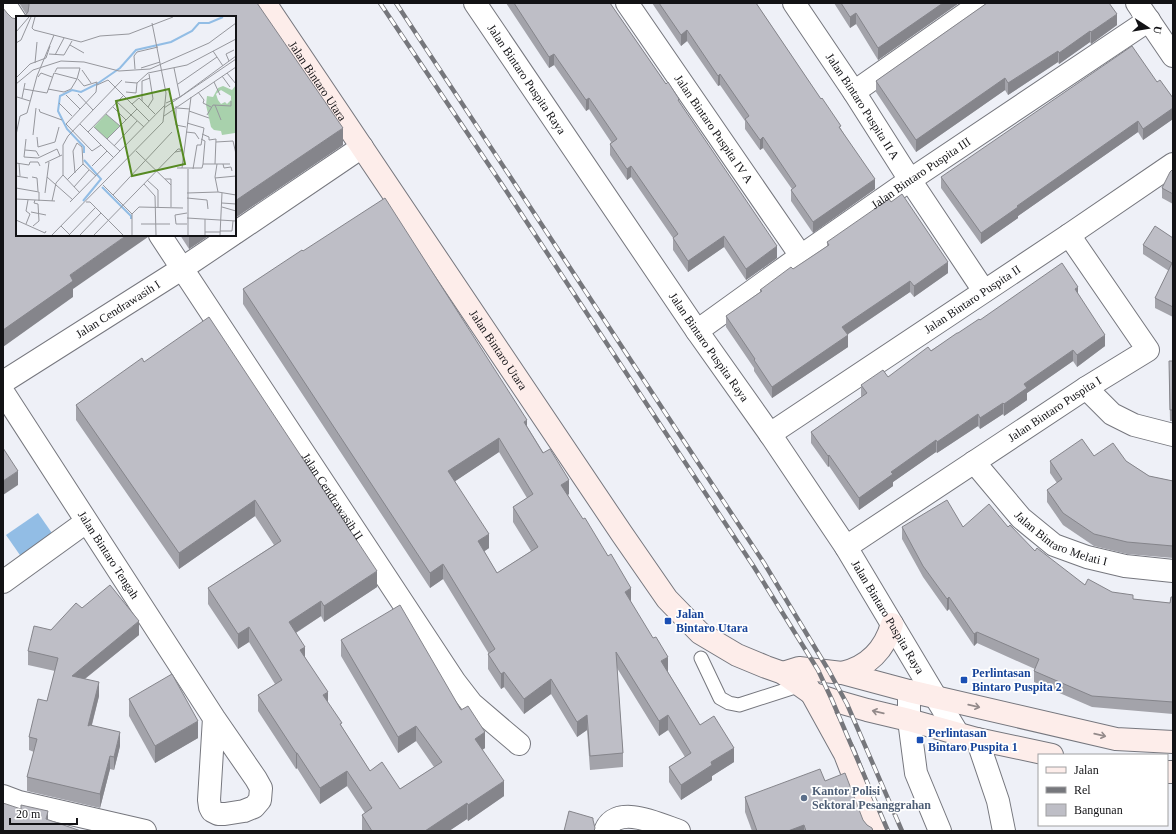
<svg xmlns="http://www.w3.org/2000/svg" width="1176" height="834" font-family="Georgia,serif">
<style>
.water{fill:#92bde5}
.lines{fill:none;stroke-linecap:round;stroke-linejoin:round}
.lane-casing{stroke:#76777e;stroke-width:15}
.street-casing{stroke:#76777e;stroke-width:24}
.secondary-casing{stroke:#76777e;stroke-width:24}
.lane{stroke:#fff;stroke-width:13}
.street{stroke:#fff;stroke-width:22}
.secondary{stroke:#fdedea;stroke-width:22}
.rail-casing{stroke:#76777c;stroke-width:4.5}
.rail{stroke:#fff;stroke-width:3;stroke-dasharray:9;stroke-linecap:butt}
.wall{fill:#a3a3aa;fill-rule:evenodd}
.shaded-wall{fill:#85858b}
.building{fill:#bebec6;stroke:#85858b;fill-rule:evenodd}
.oneway{stroke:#938a8a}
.transit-dot{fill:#1a4fb4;stroke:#fff;stroke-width:1.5}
.service-dot{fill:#5c6f8a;stroke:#fff;stroke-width:1.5}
.labels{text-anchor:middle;stroke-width:3.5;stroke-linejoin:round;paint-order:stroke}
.street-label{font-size:12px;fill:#121215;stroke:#fff}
.transit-label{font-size:12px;font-weight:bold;fill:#164399;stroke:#fff;text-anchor:start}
.service-label{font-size:12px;font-weight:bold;fill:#4e5e75;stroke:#fff;text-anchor:start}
.inset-river{fill:none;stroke:#92bde5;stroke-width:2}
.inset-road{fill:none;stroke:#96979d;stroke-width:1}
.view{fill:#568a22;fill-opacity:0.15;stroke:#568a22;stroke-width:2}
.inset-edge{fill:none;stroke:#121215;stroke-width:2}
</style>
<rect width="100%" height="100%" fill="#eef0f7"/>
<path class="water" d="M38,513L54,536L22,558L6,535Z"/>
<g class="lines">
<defs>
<path id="lane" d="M701,658L720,698L729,703L739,705L801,685"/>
<g id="street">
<path d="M4,3L17,23"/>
<path id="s1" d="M475,3L697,331L770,434L846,547L935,696L958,734"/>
<path id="s2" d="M627,3L801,256"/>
<path id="s3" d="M794,3L854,92L910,180L984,291"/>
<path d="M1137,3L1173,56"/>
<path d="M854,92L981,3"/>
<path d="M235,233L362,147"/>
<path id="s4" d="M160,235L455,682L472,704L519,744"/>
<path id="s5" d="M697,331L801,256L910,180L1149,20"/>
<path id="s6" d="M3,382L183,268L232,235"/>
<path d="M1086,388L1112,414L1134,425L1173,435"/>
<path id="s7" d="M3,392L214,718L256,779L261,788L260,800L254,807L244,811L225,814H218L212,811L210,807L209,800L214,718"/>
<path id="s8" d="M770,434L1069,235L1173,164"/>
<path id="s9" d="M974,462L1021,518L1054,545L1087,557L1125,566L1173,571"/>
<path id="s10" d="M846,547L1086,388L1148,350L1069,235"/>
<path d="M3,582L86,522"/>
<path d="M909,691V720L916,773L940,831"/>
<path d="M977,739L998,801L1004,831"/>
<path d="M3,796L19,802L145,831"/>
<path d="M605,831C616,803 659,824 679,831"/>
</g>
<g id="secondary">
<path id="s11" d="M265,3L622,534L667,599L700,633L737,655L766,667L783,673L811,693L832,700L867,710L909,720L977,739L1052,755"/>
<path d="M783,673L799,668L842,673L909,691L1116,739L1173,742"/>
<path d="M842,673C868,667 885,649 892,624"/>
<path d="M808,687L845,754L875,831"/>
<path d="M1167,772H1173"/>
</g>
</defs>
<use href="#lane" class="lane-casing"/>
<use href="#street" class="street-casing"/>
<use href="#secondary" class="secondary-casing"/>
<use href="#lane" class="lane"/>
<use href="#street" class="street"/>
<use href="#secondary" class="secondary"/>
<defs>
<g id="rail">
<path d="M380,3L505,189L754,567L818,670L832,700L888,831"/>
<path d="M396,3L764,563L829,671L847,704L902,831"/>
</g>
</defs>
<use href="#rail" class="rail-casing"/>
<use href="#rail" class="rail"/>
</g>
<g class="wall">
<path d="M19,3H257L343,145L235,218V17H24L26,14Z"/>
<path d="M506,3H610L666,84L679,101L777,258L746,280L724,247L688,272L673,250V238L631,177L627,180L610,155V144L611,142L589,109L586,111L554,65L549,68Z"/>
<path d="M652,3H756L841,129L875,189L813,233L791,201V190L792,189L763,148L760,150L745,129V121L720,85L718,86L687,41L681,46Z"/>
<path d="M834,3H959L878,60L856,24L850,28Z"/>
<path d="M987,3L1117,25L1091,44L1090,42L1059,64L1058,62L1008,95L1005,90L916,152L876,92V81Z"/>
<path d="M1157,82L1173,98V119L1143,140L1138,132L1018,216V218L981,244L941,188V177Z"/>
<path d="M1173,169V204L1162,198V188Z"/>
<path d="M180,235H210L189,249Z"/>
<path d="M1173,238V317L1155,308V298L1169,271L1143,254V245Z"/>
<path d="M827,242L948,273L914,297L910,292L847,335L848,347L772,398L754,371V368L726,327V316L760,292V290L793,269L827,246Z"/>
<path d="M303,251L527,426L569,494L568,495L631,602L668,672L700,725L734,762L712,776V780L681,800L669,782V767L685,757L668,730L659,736L617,668L623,753V767L590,770L587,730L577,737L551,694L524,714L504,687L501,689L488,669V654H489L443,579L430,588L243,304V289ZM499,452L527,498L513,507V522L531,551L497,573L484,551L489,548L455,481Z"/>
<path d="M1078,294L1105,346L1077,367L1073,361L1027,393V400L1004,416L1003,414L980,429L978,426L937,453L936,452L893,482V486L859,510L829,466L828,467L811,443V432L861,397V385L888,377L980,320Z"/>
<path d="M1173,361V421H1170L1169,372Z"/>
<path d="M144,362L377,587L324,622L321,616L296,633L305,657L328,703L342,727L370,771L400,789L434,767L416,741L398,753L341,656V640L461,710L485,748L482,750L504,796L468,821L467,819L449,831H362V815L365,813L347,786L320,804L297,768L296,769L258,711V695L275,684L249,642L238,649L208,604V588L274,545L255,516L179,569L76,420V405Z"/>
<path d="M1094,456L1126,461L1149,476L1173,481V558L1127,554L1094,546L1063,525L1047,502V490L1057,483L1050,473V461Z"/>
<path d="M902,527H1008L1035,551L1085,585L1112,592L1133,599L1170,603L1173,597V714L1092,707L1034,682V671L1035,669L977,643L974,646L949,609L947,611L923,577L902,539Z"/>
<path d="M82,608L139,635L85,679L99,696L92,725L120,746L114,770L110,769L100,808L27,791V777L34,752L29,750V737L47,701L55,671L28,665V651L51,630Z"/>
<path d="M129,699L198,738L155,763L129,716Z"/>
<path d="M825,781L873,831H752L745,812V797Z"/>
</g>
<g class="shaded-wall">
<path d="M943,3H959L878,60V48Z"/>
<path d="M856,13V24L850,28V17Z"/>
<path d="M1117,14V25L1091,44V32Z"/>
<path d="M687,30V41L681,46V35Z"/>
<path d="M1090,31V42L1059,64V53Z"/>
<path d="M1058,51V62L1008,95V83Z"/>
<path d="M554,54V65L549,68V57Z"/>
<path d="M720,74V85L718,86V76Z"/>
<path d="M1005,78V90L916,152V140Z"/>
<path d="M589,98V109L586,111V100Z"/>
<path d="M1173,108V119L1143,140V129Z"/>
<path d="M1138,121V132L1018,216V218L981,244V233L1017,206Z"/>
<path d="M343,128V145L235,218V201Z"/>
<path d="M763,137V148L760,150V140Z"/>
<path d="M631,166V177L627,180V169Z"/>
<path d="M875,179V189L813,233V222Z"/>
<path d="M127,235H148V237L73,289V297L3,347V330L70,275Z"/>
<path d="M189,235H210L189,249Z"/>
<path d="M724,236V247L688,272V261Z"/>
<path d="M777,246V258L746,280V269Z"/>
<path d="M948,262V273L914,297V286Z"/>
<path d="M910,281V292L842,338V327Z"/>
<path d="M1078,287V298L1075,289Z"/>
<path d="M848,335V347L772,398V387Z"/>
<path d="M1105,335V346L1077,367V355Z"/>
<path d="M1073,350V361L1027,393V400L1004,416V404L1024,384Z"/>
<path d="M1003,403V414L980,429V418Z"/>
<path d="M978,414V426L937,453V442Z"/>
<path d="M527,420V435L524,422Z"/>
<path d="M499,438V452L448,486V471Z"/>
<path d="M936,440V452L893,482V486L859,510V498L891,472Z"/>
<path d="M829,455V466L828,467V456Z"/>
<path d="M18,471V485L3,495V481Z"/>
<path d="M569,480V494L561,499V485Z"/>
<path d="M255,500V516L179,569V553Z"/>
<path d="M489,534V548L478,556V541Z"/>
<path d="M443,564V579L430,588V573Z"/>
<path d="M377,571V587L324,622V606Z"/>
<path d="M631,588V603L625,592Z"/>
<path d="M949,597V609L947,611V599Z"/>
<path d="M321,601V616L289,637V622Z"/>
<path d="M139,621V635L72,689V676Z"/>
<path d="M249,627V642L238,649V634Z"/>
<path d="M977,632V643L974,646V634Z"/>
<path d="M305,647V662L300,650Z"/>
<path d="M668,657V672L661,676V661Z"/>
<path d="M504,672V687L501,689V674Z"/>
<path d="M551,679V694L524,714V699Z"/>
<path d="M99,682V696L88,739V726Z"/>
<path d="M328,692V708L323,695Z"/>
<path d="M587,715V730L577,737V722Z"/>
<path d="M668,715V730L659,736V721Z"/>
<path d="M198,721V738L155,763V746Z"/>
<path d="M416,726V741L398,753V737Z"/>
<path d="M120,732V746L114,770V757Z"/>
<path d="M485,732V748L475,755V739Z"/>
<path d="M734,748V762L712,776V780L681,800V785L711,762Z"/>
<path d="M296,753H297V768L296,769Z"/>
<path d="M110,756V769L100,808V794Z"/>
<path d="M347,771V786L320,804V788Z"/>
<path d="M504,781V796L468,821V805Z"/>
<path d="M467,803V819L449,831H425Z"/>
<path d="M48,811V822L46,819Z"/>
<path d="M804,825V831H788Z"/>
</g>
<g class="building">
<path d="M29,3H257L343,128L235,201V17H23H24L28,12L29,5Z"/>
<path d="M514,3H610L666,84L668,82L679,99L678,100L777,246L746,269L724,236L688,261L673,238L678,234L631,166L627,169L610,144L617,139L589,98L586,100L554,54L549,57Z"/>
<path d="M659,3H756L821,99L822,98L841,126L839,127L875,179L813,222L791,190L796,186L763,137L760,140L745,119L749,116L720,74L718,76L687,30L681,35Z"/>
<path d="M841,3H943L878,48L856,13L850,17Z"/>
<path d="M987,3H1109L1117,14L1091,32L1090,31L1059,53L1058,51L1008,83L1005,78L916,140L876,81Z"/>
<path d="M3,8L7,13L12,18L17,19V235H127L70,275L73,281L3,330Z"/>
<path d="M1132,46L1157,82L1160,80L1173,98V108L1143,129L1138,121L1017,206L1018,207L981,233L941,177Z"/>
<path d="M1173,169V194L1162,188L1170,172Z"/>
<path d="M902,194L948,262L914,286L910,281L842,327L848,335L772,387L754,360L755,359L726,316L762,291L760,290L791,267L793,269L829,245L827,242L889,199L891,202Z"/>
<path d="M385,198L527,420L524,422L543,453L550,449L569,480L561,485L583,519L585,518L608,556L611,554L631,588L625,592L653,638L656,637L668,657L661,661L700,725L714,716L734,748L711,762L712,765L681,785L669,767L691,753L668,715L659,721L616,652L623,753L590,756L587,715L577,722L551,679L524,699L504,672L501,674L488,654L495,649L443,564L430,573L243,289L302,250L303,251ZM499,438L533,494L513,507L538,547L497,573L478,541L489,534L448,471Z"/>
<path d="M1155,226L1173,238V307L1155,298L1172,263L1143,245Z"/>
<path d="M1062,263L1078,287L1075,289L1105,335L1077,355L1073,350L1024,384L1027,388L1004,404L1003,403L980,418L978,414L937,442L936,440L891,472L893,474L859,498L829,455L828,456L811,432L867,393L861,385L883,370L888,377L928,347L931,351L957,333H958L979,319L980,320Z"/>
<path d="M209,317L377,571L324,606L321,601L289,622L305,647L300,650L328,692L323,695L342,723L340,724L370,771L382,762L400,789L442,762L416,726L398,737L341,640L400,605L461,710L468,706L485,732L475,739L504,781L468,805L467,803L425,831H372L362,815L372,808L347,771L320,788L297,753H296L258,695L282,680L249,627L238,634L208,588L281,541L255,500L179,553L76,405L142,358L144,362Z"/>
<path d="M1169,361H1173V410H1170Z"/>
<path d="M1082,439L1094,456L1113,443L1126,461L1149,476L1173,481V546L1127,542L1094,534L1063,513L1047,490L1062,479L1050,461Z"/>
<path d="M3,448L18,471L3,481Z"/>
<path d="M947,500L963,527L989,504L1008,527L1010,525L1035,551L1037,548L1085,585L1088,579L1112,592L1133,595V599L1170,603L1171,597H1173V702L1092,696L1034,671L1039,659L977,632L974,634L949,597L947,599L923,566L902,527Z"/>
<path d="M110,585L139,621L72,676L99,682L88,726L90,725L120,732L114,757L110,756L100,794L27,777L37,739L29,737L38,699L47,701L58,658L28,651L34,626L51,630L76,603L82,608Z"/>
<path d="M172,674L198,721L155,746L129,699Z"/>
<path d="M820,769L825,781L845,773L863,820L867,825L872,828L873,831H806L804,825L788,831H757L745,797Z"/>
<path d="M3,803L21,809V805L48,811L46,819L81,831H3Z"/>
<path d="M569,811L593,818V820L595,828L594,831H564Z"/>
</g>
<defs><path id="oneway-shaft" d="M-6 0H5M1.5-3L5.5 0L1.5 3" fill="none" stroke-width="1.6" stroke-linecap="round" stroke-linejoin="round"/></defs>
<g class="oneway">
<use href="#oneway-shaft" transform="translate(974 706) rotate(13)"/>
<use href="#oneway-shaft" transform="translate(878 712) rotate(-167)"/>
<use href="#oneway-shaft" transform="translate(1100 735) rotate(13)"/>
</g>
<g class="transit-dot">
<rect x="664" y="617" width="8" height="8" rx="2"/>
<rect x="960" y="676" width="8" height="8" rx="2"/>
<rect x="916" y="736" width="8" height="8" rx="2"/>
</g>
<circle class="service-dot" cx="804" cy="798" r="4"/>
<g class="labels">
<g class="street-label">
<text dy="4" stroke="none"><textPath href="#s1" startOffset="92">Jalan Bintaro Puspita Raya</textPath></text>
<text dy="4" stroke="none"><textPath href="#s11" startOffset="94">Jalan Bintaro Utara</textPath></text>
<text dy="4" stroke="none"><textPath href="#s3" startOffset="124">Jalan Bintaro Puspita II A</textPath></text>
<text dy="4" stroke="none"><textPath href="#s2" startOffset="153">Jalan Bintaro Puspita IV A</textPath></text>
<text dy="4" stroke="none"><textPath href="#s5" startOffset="274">Jalan Bintaro Puspita III</textPath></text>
<text dy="4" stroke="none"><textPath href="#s8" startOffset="243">Jalan Bintaro Puspita II</textPath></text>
<text dy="4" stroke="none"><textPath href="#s6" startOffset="136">Jalan Cendrawasih I</textPath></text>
<text dy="4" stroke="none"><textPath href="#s1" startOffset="416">Jalan Bintaro Puspita Raya</textPath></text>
<text dy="4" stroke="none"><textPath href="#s11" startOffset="418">Jalan Bintaro Utara</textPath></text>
<text dy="4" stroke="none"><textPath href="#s10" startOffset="250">Jalan Bintaro Puspita I</textPath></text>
<text dy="4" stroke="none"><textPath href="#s4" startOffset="313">Jalan Cendrawasih II</textPath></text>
<text dy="4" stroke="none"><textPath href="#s9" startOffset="119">Jalan Bintaro Melati I</textPath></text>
<text dy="4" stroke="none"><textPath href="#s7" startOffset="194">Jalan Bintaro Tengah</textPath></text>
<text dy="4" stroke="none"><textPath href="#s1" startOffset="740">Jalan Bintaro Puspita Raya</textPath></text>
</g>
<g class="transit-label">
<text x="676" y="618">Jalan<tspan x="676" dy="14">Bintaro Utara</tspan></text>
<text x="972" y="677">Perlintasan<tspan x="972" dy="14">Bintaro Puspita 2</tspan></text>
<text x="928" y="737">Perlintasan<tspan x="928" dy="14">Bintaro Puspita 1</tspan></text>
</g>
<g class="service-label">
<text x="812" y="795">Kantor Polisi<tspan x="812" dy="14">Sektoral Pesanggrahan</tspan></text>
</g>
</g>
<g transform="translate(16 16)">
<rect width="220" height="220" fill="#eef0f7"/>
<path d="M220,69L219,117L206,119L205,115L198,114L195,111L190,89L191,80L197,81L202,72L207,70L216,74ZM205,74L215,80V84L211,88L209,86L205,88L202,84L200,78ZM90,98L104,110L91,123L78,111Z" fill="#a8d1ac" fill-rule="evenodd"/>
<path class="inset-river" d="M68,137V131L51,113L42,95L44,80L56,74L65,76L81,68L104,52L120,34L155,26L176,15L183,7H193L207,1M86,171L115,200V203M67,185L85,163L68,144"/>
<path class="inset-road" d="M19,1L16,12L18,14L65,26L84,20L113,18L157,1M0,16L13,1M0,27L5,24L15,1M54,29L68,37M197,35L207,50M33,38L48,39L56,25M39,39L48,22M213,45L210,38L218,34M19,47L21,26M125,52L144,46M158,52L164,81M119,53L118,40L121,36L142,31M66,54L75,67M211,57L220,68M206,60L214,71M22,61L25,57L36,61M0,62L14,48L30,42L34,30M62,63L68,70L81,66L80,76L50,108L76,135L85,129M109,66L121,67M198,66L204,79M0,68L17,54L45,45L68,46L103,55L134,53L193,27L220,7M162,68L201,41M81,69L92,64L133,105M8,73L31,77L38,57L61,63L64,52H41L39,56M32,73L48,76L55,73L61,63M110,76L120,77L121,67L132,57L171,49L220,23M182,76L188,84L187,87L195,91M62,78L77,94M50,79L64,93M1,81L14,85M6,82L9,67M126,85V65L134,62M101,86L128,111M43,87L56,100M150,87L164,81L220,40M116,88L123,82L139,98M199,89L205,104M160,90V109L170,111M97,91L110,104M132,91L137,83L133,58M148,92L220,43M161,92L174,93M23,93L24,96L46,104M173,95L193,102M90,98L104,110M191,99L197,89L215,90V85M148,100L220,51M171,107L188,112L185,129H181L177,153M64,108L98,142M78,111L104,135M72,116L107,80M170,116L179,117L183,123M186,118L193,121V124L200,123L199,148M0,119L4,100L11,97L21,60L38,19M17,119L20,92M21,121L22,131L39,126M10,123L8,141L22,142L41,133L44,140M91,123L121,93M185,123L189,125L187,148M39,126L43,111M200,126L217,125L220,138M98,130L121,105M9,134L20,135L23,140M120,135L155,169M0,147L13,149L14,146H22L24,150M3,147L4,160M29,147L46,139M201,148L199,161L202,176M207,148L208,152L215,151L216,155M76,150L91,135M161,152H186L187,148H214M166,152L175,81M59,157L57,135L61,127L66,131L67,148L80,160M0,160L12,162M16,161L21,162L22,175M31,161L57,184M199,162L220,160M149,163H155V191M51,164L67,148M131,164L142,174V191M128,168L139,180L140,219M87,169L116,198V219M58,171L73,154M0,172L23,176V185M29,177L33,146M64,177L47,159V129L52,120L106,64M171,177L202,176L220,179M97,179L156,116M171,182L191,184L192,193M0,183L39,185M36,185L40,167L47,159M54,186L149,89M70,186H74L107,219M206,187L220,188M206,191L220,195M15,196L30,199M116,198L123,191L167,192M171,202L220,205M0,204L29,217L30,215M10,208L14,198L10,195L12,184M125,208H154M171,208H160L159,199L171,197M17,210L23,205L22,188L18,187L19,184M45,210L54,219M204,215H216L217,205M189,216H204M36,219L147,106L150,77L136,7M53,219L79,192M64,219L85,197M78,219L162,133H164L165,135L159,136M172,219V153M189,219V203M204,219L206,177"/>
<path class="view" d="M153,73L169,148L116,160L100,85Z"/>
<rect width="220" height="220" class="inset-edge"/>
</g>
<rect width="1176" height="834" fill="none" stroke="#121215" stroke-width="8"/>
<rect x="1038" y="754" width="130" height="72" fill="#ffffff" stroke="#a0a0a1"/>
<rect x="1046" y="767" width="20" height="6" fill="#fdedea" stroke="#a0a0a1"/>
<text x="1074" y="774" font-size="12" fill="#121215">Jalan</text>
<rect x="1046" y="787" width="20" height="6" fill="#76777c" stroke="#a0a0a1"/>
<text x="1074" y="794" font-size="12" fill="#121215">Rel</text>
<rect x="1046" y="804" width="20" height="12" fill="#bebec6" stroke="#a0a0a1"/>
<text x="1074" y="814" font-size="12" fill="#121215">Bangunan</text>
<g transform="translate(1148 28) rotate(102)" stroke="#ffffff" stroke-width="3" paint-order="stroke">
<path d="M0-3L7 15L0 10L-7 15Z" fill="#121215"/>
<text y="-6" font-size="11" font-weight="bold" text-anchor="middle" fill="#121215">U</text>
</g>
<path d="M10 818v6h67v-6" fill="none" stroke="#121215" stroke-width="2"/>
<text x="16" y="818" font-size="12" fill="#121215" stroke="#ffffff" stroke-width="3" paint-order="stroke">20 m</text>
</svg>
